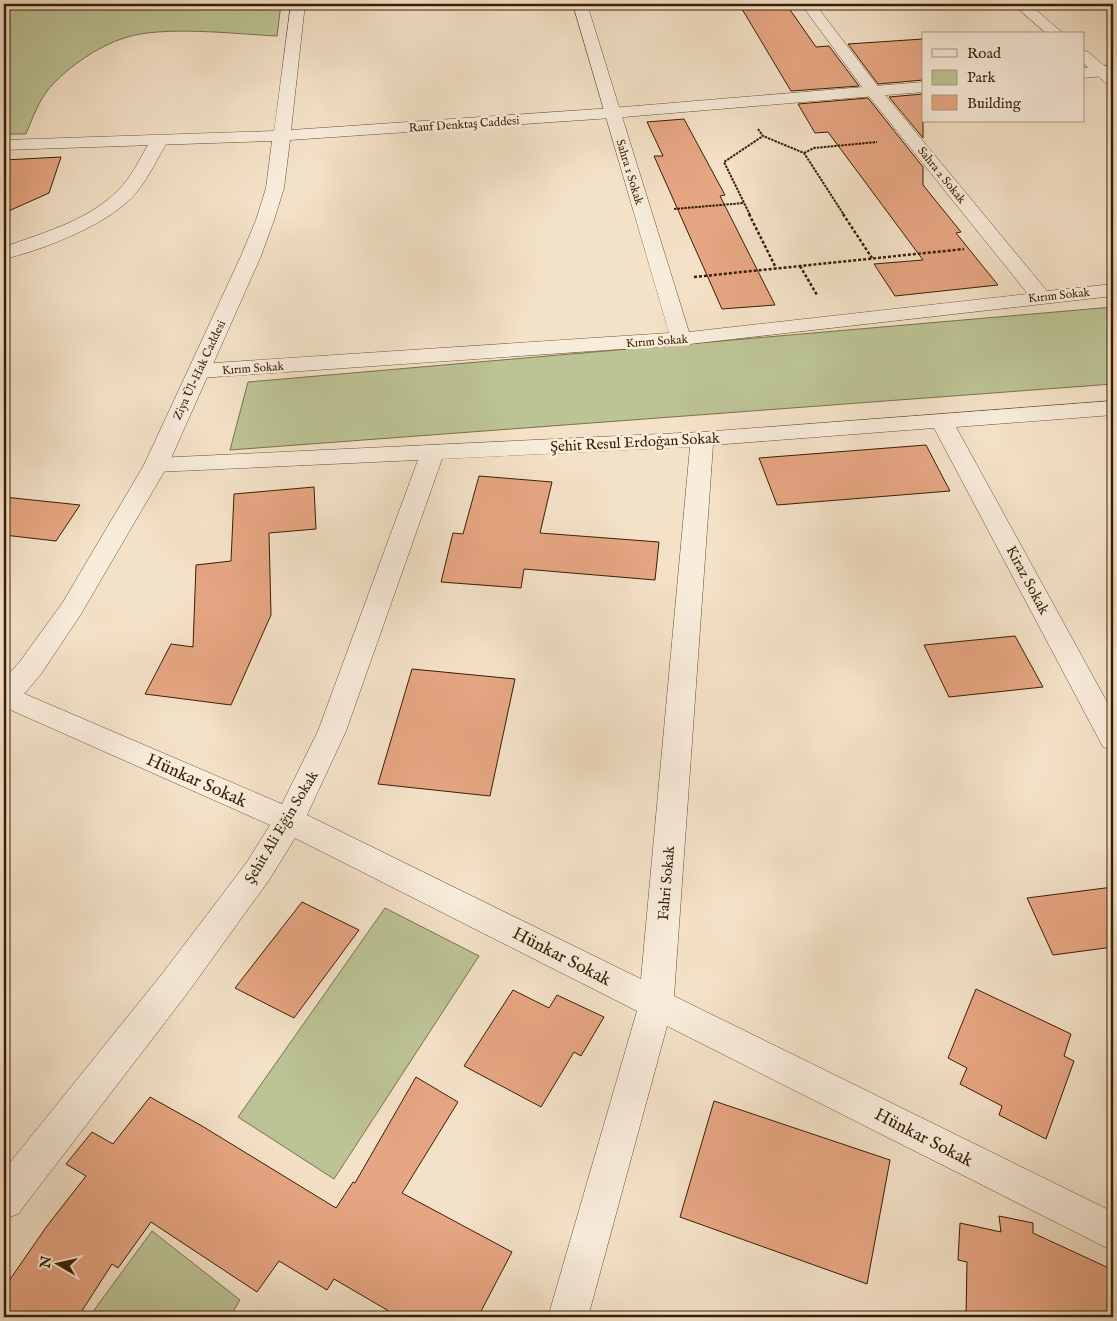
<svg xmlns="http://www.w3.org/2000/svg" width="1117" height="1321" font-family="'IM FELL English',serif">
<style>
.green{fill:#bcc395;stroke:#7a714b}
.building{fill:#e7a683;stroke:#381f01}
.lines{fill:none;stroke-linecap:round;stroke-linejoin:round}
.minor-casing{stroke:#675033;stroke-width:1}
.tertiary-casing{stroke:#675033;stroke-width:1}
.path-far1{stroke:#381f01;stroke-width:2;stroke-dasharray:2.5 1;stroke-linecap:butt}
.path{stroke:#381f01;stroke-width:2.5;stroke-dasharray:3 2;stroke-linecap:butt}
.minor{fill:#f8ecdb;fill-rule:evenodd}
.tertiary{fill:#f8ecdb;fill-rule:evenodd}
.labels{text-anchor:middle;stroke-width:5;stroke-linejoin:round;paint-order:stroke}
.far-street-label{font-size:12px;fill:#381f01;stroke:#f8ecdb}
.street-label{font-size:15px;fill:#381f01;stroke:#f8ecdb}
.near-street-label{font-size:18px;fill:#381f01;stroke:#f8ecdb}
</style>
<rect width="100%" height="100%" fill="#f4e2c8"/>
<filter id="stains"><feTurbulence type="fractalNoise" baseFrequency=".004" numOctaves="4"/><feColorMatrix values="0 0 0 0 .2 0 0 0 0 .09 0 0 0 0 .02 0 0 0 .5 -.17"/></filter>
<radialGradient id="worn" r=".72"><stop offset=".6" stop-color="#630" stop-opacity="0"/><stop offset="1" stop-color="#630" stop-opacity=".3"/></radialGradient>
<g class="green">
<path d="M4,4H281L277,36C234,34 163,25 124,38C99,46 71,65 53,84C40,97 33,117 26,134H4Z"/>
<path d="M1113,307V384L230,450L248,382Z"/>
<path d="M385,908L479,956L334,1179L238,1117Z"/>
<path d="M152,1231L240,1300L230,1317H89Z"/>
</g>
<g class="building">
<path d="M739,4H786L816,47L829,46L859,86L791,91Z"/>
<path d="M923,39V80L878,84L848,44Z"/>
<path d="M923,94V138L889,97Z"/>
<path d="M868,98L923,167V185L961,232L956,233L998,285L895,296L874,264L923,260L828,132L815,133L798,104Z"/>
<path d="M684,119L725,195L720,196L775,305L722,309L654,156H663L647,122Z"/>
<path d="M61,157L49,193L4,213V160Z"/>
<path d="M926,445L950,491L777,505L759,458Z"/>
<path d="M479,476L552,482L540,533L659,542L655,580L524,569L521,588L441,582L453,533L463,534Z"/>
<path d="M314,487L316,529L269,533L271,615L231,705L145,694L171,644L193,647L196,565L231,561L234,494Z"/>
<path d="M4,497L80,505L56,541L4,535Z"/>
<path d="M1015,636L1043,687L949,697L924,645Z"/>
<path d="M412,669L515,679L490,796L378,784Z"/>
<path d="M1113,887V947L1053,955L1027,898Z"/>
<path d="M302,902L359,930L294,1018L235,988Z"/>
<path d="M976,989L1071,1034L1064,1056L1074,1061L1046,1139L999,1115L1002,1106L960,1084L967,1068L948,1058Z"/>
<path d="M513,990L549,1008L557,995L604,1017L581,1056L574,1052L541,1107L464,1066Z"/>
<path d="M416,1077L458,1102L402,1193L512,1252L478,1317H399L334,1279L327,1290L279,1261L257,1292L151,1222L118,1268L112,1264L78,1317H4V1288L47,1226L86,1176L66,1164L92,1132L113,1144L150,1097L202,1126L336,1208L353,1182L355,1183Z"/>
<path d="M714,1101L890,1160L867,1284L680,1217Z"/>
<path d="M999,1216L1033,1223V1233L1113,1270V1317H966L967,1262L958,1260L960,1223L1001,1232Z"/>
</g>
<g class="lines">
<defs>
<g id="minor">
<path d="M573,4H587L689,332L1028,294L868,95L801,4H815L880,89L1047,291L1113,284V296L681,345L199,378L191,376L188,371L191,366L199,364L669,333Z"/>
<path d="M1013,4H1029L1064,34H1047Z"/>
<path d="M1083,50L1088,52L1113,73V86L1107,84L1083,63Z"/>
<path d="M159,136L165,137L168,141C157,159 149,177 136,193C110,224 43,250 4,259V247C45,232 92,220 122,186C135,172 142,153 153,137Z"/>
<path d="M1113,401V415L956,427L1113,713V750L1103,747L934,428L713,445L674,996L1113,1212V1251L667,1026L588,1317H548L637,1011L295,838L269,880L186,995L18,1214L4,1219V1170L162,974L247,862L270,825L4,707V685L282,804L318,731L418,460L156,472L148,470L144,465L148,460L156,458L702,432ZM690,447L641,979L307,815L346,731L442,459Z"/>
</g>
<g id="tertiary">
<path d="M291,4H305L291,130L612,108L923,82V92L612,118L290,140L284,188L274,220L261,256L168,465L81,614L41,674L14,706L4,709V680L21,660L63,602L144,465L241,256L256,220L266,188L272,141L4,150V140L274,131Z"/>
<path d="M1113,65V75L1083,78V68Z"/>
</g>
</defs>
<use href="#minor" class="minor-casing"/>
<use href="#tertiary" class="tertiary-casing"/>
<g class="path-far1">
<path d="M758,129L763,136L804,153L844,215"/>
<path d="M804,153L814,148L877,142"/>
<path d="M674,209L744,203"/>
<path d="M750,215L724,162L763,136"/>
</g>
<g class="path">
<path d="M749,214L776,268"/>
<path d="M843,214L872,258"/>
<path d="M800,266L817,295"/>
<path d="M694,277L964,249"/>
</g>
<use href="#minor" class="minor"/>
<use href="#tertiary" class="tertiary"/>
</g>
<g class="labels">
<g class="far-street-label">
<text transform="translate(464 124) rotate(-4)" y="4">Rauf Denktaş Caddesi</text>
<text transform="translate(630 172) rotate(73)" y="4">Sahra 1 Sokak</text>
<text transform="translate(942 175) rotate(51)" y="4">Sahra 2 Sokak</text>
<text transform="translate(1059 295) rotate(-6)" y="4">Kırım Sokak</text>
<text transform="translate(657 341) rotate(-4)" y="4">Kırım Sokak</text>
<text transform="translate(253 368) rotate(-4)" y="4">Kırım Sokak</text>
<text transform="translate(199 370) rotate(-65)" y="4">Ziya Ül-Hak Caddesi</text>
</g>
<g class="street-label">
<text transform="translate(635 442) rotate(-3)" y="5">Şehit Resul Erdoğan Sokak</text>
<text transform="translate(1028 580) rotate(62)" y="5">Kiraz Sokak</text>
<text transform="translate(281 827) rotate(-59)" y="5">Şehit Ali Eğin Sokak</text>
<text transform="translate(666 883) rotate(-85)" y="5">Fahri Sokak</text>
</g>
<g class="near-street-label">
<text transform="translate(197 780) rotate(24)" y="6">Hünkar Sokak</text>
<text transform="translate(562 956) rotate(27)" y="6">Hünkar Sokak</text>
<text transform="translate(924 1137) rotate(27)" y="6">Hünkar Sokak</text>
</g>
</g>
<rect width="1117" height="1321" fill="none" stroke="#f4e2c8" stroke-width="20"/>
<rect x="5" y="5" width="1107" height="1311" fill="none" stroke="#381f01" stroke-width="2.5"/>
<rect x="10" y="10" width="1097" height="1301" fill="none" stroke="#381f01"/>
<rect x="922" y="32" width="162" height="90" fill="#f8ecdb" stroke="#ab9a84"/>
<rect x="932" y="49" width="25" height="8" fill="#f8ecdb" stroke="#ab9a84"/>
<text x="967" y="58" font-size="15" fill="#381f01">Road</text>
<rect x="932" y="70" width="25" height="15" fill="#bcc395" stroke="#ab9a84"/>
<text x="967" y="82" font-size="15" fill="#381f01">Park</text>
<rect x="932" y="95" width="25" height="15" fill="#e7a683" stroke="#ab9a84"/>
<text x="967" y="108" font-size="15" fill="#381f01">Building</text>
<g transform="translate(58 1264) rotate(279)" stroke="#f8ecdb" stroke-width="4" paint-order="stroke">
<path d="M0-4L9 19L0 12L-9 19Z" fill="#381f01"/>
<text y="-8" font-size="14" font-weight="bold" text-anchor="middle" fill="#381f01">N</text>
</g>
<rect width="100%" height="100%" filter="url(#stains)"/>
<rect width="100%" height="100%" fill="url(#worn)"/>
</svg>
